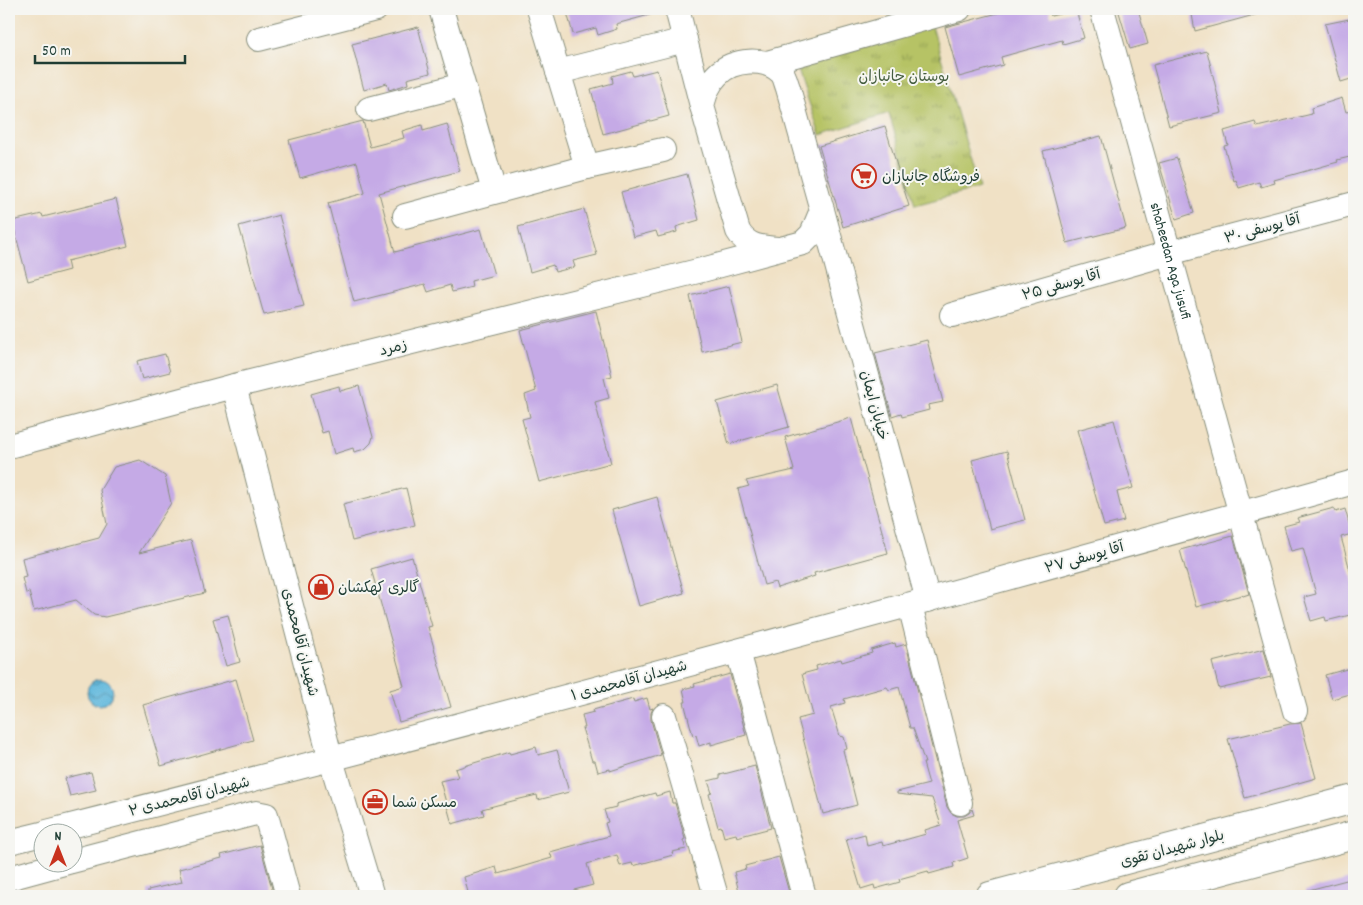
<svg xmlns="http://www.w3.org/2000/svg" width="1363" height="905" font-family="Dekko,'Playpen Sans Arabic',sans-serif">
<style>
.grass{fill:url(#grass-tufts);stroke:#6a804c}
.water{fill:url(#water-waves);stroke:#3f7a88}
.building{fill:#c5aae6}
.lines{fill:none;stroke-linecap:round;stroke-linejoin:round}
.minor-casing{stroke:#888f7c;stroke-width:26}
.major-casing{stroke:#888f7c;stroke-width:30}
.minor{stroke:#fff;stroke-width:24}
.major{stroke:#fff;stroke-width:28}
.labels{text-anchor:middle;stroke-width:4;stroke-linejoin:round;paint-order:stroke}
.park-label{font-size:15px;fill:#455e40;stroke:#f6f6f2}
.poi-label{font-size:15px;fill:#1f3d34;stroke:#f6f6f2;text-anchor:start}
.street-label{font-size:15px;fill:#1f3d34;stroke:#f6f6f2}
</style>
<defs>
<pattern id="grass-tufts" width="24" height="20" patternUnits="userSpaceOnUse" patternTransform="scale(1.25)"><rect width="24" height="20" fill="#b6c365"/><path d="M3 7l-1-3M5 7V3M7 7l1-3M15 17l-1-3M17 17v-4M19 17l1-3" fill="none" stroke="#93a054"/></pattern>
<pattern id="water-waves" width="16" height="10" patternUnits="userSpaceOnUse" patternTransform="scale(1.25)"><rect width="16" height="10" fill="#5fb7dc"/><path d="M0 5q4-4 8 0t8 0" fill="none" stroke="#4e96b3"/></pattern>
</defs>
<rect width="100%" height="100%" fill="#f6f6f2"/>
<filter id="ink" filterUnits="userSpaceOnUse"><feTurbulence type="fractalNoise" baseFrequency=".02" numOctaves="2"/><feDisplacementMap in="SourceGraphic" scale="10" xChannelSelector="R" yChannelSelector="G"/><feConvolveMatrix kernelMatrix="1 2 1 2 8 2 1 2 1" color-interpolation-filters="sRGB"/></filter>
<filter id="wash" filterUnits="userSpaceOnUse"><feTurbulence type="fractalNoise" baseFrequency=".0096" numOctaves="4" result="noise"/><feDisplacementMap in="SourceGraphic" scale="20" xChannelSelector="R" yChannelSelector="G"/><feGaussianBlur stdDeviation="1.12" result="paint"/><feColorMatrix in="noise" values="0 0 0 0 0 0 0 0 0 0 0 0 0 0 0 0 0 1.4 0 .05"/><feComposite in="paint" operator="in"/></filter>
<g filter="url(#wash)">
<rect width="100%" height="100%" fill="#f0e1c5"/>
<path class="grass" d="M932,26L979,188L915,205L889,113L820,135L797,67Z"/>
<circle class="water" cx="100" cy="692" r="13"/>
<g id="blocks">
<g class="building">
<path d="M566,9H653V14L616,24L617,29L598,35L596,28L573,34Z"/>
<path d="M1013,9H1049L1051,16L1076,10L1084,38L1063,44L1062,40L1001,57L1003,65L959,77L945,27Z"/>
<path d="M1118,9H1138L1148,44L1130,49Z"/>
<path d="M1191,9H1257L1258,14L1195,31Z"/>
<path d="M1354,18V78L1341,82L1325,24Z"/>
<path d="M418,27L430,73L407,79L408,84L389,90L387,83L364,90L352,44Z"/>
<path d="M1207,51L1222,113L1169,126L1153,65Z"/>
<path d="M657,70L669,116L603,134L591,89L613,83L612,76L631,71L633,76Z"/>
<path d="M1342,98L1346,112L1350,111L1354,126V156L1337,160L1338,162L1274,180L1275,183L1261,187L1259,182L1239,188L1236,180L1234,181L1224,146L1228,145L1224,131L1255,122L1257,127L1312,114L1311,108Z"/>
<path d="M363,121L370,147L404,138L402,131L422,125L423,131L447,124L460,171L379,193L395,252L481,229L494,275L471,281L472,287L452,292L450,285L428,292L425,284L354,302L328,203L365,193L357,162L300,178L289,140Z"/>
<path d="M885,126L909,206L843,227L819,146Z"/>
<path d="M1101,136L1126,228L1067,243L1043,151Z"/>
<path d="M1177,158L1194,213L1176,219L1159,163Z"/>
<path d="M687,174L699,220L676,227L677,232L658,237L656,231L633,237L621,192Z"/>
<path d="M116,199L128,246L67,261L69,270L28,281L12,221L42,214L43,217Z"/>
<path d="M584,209L597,255L573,261L575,267L555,272L553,265L530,272L518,227Z"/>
<path d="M279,215L304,306L264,315L239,226Z"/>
<path d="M729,286L742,342L702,352L690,296Z"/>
<path d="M596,311L612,376L604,378L609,398L595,402L611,463L539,482L522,419L530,417L525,395L536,391L520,330Z"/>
<path d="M927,340L943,402L928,405L929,410L902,417L901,413L892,416L875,353Z"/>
<path d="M165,354L170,372L142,379L137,361Z"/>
<path d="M777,385L789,427L729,444L717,402Z"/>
<path d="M339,386L340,391L359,386L373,437L371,443L365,449L354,452L353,448L334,454L328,431L322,433L311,394Z"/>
<path d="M851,418L888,553L814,573L815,576L777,588L775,582L764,585L738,489L749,486L746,481L794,470L785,437Z"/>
<path d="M1114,420L1133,488L1117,492L1124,521L1104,526L1077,430Z"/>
<path d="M1007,451L1025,520L990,529L972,460Z"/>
<path d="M140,460L165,476L171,503L139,553L191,540L205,593L105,617L94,615L76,600L34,611L29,592L26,593L22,578L26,577L22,558L99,538L107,524L100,490L114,467Z"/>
<path d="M406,488L415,525L352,541L343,504Z"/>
<path d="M657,497L684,593L639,606L612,510Z"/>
<path d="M1334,508L1336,512L1345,509L1352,534L1341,537L1354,585V614L1326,621L1325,617L1311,621L1304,597L1316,594L1303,548L1291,551L1284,526L1299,522L1297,518Z"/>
<path d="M1233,536L1249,594L1243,596L1242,595L1196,607L1180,550Z"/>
<path d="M412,557L432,626L428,627L451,707L399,722L390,690L404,686L371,569Z"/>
<path d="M228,615L240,662L226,666L213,619Z"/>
<path d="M895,643L896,647L906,644L947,807L951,813L957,816H964L969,813L972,809L974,815L957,820L968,858L953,863L954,867L929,874L928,871L899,879L900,882L875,889L874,885L861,889L846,839L865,834L867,846L882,842L883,846L926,834L925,830L941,825L932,798L897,794V792L929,784L923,763H925L913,728H910L899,687L889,690L887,687L844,699L845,703L831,707L840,736L844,737L847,749L843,750L857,805L823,814L798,719L813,715L802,674L817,670L816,666L841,659L842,662L872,653L871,650Z"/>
<path d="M1264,649L1271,677L1219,689L1212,662Z"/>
<path d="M1354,667V693L1332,699L1325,675Z"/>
<path d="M730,674L746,735L711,745V742L699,746L696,735L693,736L684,702H686L683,689L695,686L694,684Z"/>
<path d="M236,679L253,740L161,766L143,705Z"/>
<path d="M647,698L650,709L653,708L651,713V720L661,755L610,771V769L598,772L595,761H592L582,728H585L582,715L594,712L593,710L633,699L634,702Z"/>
<path d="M1301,723L1316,778L1245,798L1228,739L1290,724Z"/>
<path d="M536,747L538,755L557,750L569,792L538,800L537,795L520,799L482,809L484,815L452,824L440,781L458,777L455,769L509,752L510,754Z"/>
<path d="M755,766L771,828L737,837L736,834L724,837L721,826L718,827L709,794L712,793L708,781L720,778V775Z"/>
<path d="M91,772L96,790L70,796L65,778Z"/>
<path d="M670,792L672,803H675L685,839L683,840L686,849L672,852L673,855L633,866L632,863L620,866L617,855L587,864L593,885L574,890L575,896H469L464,877L496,867L498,874L535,863L552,858L550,852L609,836L605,823L608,822L604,810L616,807V804L655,793L656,796Z"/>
<path d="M260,845L274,896H148V890L182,882L179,869L222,858L221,855Z"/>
<path d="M779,857L790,896H740L734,872L746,869L745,866Z"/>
<path d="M1354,878V896H1306L1305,891Z"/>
</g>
</g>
</g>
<g filter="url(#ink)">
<use href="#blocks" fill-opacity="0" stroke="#888f7c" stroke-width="1"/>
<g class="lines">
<defs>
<g id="minor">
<path d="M441,9L494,191"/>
<path d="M539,9L587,167"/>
<path d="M677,9L702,106"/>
<path id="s1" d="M1102,9L1295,711"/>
<path d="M259,39L376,9"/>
<path d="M767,63L959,9"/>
<path d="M558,72L685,40"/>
<path d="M369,109L462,85"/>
<path d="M822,210L928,600"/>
<path d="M405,216L587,167L663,150"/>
<path d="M952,315L1169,253L1354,204"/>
<path d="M234,386L331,760L372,896"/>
<path d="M9,446L234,386L702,270L803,243L812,234L822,210L788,88C786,83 785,77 782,73C766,56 732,59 717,75C708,84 705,94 702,106L738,231C747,247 761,248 778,249"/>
<path d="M910,605L960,803"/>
<path d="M738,651L804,896"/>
<path d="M664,716L716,896"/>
<path d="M47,832C484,721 920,603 1354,482"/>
<path d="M9,842L42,834"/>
<path d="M72,861L256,813L266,815L288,896"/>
<path d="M9,878L68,862"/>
</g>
<g id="major">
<path d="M990,896L1354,799"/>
<path d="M1128,896L1354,835"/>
</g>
</defs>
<use href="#minor" class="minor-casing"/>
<use href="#major" class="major-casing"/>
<use href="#minor" class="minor"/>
<use href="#major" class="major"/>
</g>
</g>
<defs>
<symbol id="supermarket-ring" viewBox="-11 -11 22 22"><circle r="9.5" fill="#f6f6f2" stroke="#c8321e" stroke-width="1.5"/><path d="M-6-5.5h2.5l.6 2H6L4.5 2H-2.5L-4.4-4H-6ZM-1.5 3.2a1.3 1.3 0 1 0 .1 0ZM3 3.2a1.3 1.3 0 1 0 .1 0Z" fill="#c8321e"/></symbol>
<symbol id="shop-ring" viewBox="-11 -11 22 22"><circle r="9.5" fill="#f6f6f2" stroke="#c8321e" stroke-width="1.5"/><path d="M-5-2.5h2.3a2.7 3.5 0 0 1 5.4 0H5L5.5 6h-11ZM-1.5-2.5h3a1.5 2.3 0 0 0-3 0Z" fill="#c8321e"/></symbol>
<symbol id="office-ring" viewBox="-11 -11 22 22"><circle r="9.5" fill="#f6f6f2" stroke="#c8321e" stroke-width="1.5"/><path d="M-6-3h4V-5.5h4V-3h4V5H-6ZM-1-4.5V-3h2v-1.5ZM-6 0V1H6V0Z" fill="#c8321e"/></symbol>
</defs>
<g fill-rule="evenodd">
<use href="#supermarket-ring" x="850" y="162" width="28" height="28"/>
<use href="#shop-ring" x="307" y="573" width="28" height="28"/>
<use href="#office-ring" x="361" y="788" width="28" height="28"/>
</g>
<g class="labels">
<g class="park-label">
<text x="904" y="81">بوستان جانبازان</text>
</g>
<g class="poi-label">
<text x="882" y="181">فروشگاه جانبازان</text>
<text x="338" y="592">گالری کهکشان</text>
<text x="392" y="807">مسکن شما</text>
</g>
<g class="street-label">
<text transform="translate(1262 228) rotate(-15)" y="5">آقا یوسفی ۳۰</text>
<text dy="5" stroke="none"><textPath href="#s1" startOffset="261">shaheedan Aga jusufi</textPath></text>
<text transform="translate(1061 284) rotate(-16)" y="5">آقا یوسفی ۲۵</text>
<text transform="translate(393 347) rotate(-14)" y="5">زمرد</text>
<text transform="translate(875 405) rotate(75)" y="5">خیابان ایمان</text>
<text transform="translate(1084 557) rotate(-16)" y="5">آقا یوسفی ۲۷</text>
<text transform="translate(301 642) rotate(76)" y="5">شهیدان آقامحمدی</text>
<text transform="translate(629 680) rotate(-15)" y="5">شهیدان آقامحمدی ۱</text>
<text transform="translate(189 796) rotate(-14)" y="5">شهیدان آقامحمدی ۲</text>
<text transform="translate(1172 848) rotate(-15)" y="5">بلوار شهیدان تقوی</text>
</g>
</g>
<rect width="1363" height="905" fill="none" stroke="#f6f6f2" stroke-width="30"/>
<g transform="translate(58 848)"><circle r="24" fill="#f6f6f2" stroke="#a0aca6"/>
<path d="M0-4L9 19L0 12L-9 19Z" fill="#c8321e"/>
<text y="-8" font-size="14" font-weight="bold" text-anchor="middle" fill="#1f3d34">N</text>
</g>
<path d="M35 55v8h150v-8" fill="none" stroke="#1f3d34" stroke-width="2.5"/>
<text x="42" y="55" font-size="15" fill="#1f3d34" stroke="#f6f6f2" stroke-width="4" paint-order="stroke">50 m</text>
</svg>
